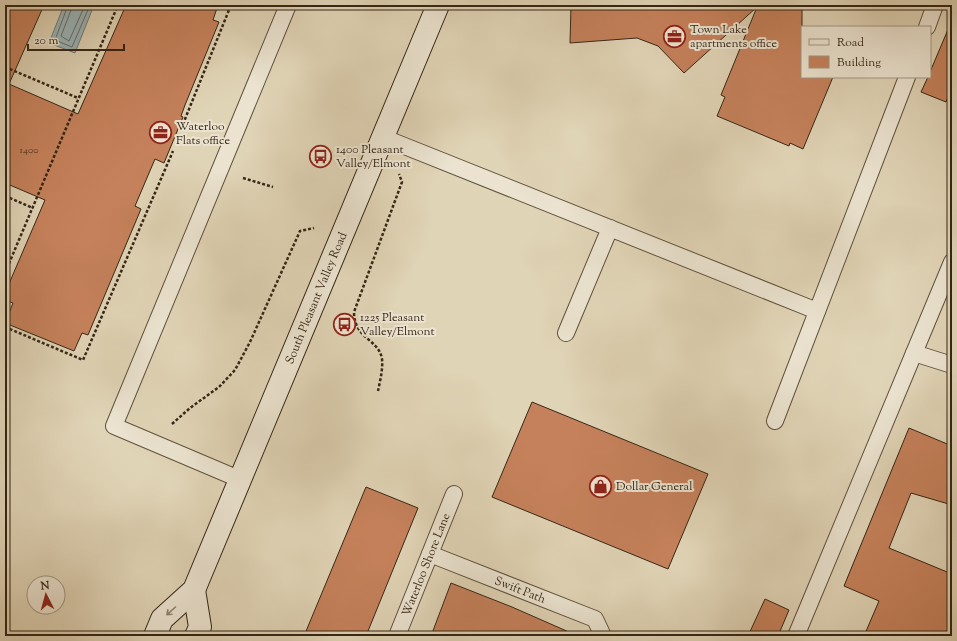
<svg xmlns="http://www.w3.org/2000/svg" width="957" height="641" font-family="'Sorts Mill Goudy',serif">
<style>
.water{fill:#9ab5ba;stroke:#717c78}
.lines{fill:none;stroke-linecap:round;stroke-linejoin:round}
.shore{stroke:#676e68;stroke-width:1}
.building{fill:#c5815b;stroke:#342615}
.lane-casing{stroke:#5f523d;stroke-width:18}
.secondary-casing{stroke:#342615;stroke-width:24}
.path{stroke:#342615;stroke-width:2.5;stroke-dasharray:3 2;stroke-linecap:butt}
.lane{stroke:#ebe3d0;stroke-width:16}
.secondary{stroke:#ebe3d0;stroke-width:22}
.oneway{stroke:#908472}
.labels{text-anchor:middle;stroke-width:4;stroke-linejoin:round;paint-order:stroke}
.number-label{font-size:10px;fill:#583d26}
.poi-label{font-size:12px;fill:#342615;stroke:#ebe3d0;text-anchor:start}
.street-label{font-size:12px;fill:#342615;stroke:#ebe3d0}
</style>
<rect width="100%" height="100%" fill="#e0d4b6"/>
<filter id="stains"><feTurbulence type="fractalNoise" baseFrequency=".005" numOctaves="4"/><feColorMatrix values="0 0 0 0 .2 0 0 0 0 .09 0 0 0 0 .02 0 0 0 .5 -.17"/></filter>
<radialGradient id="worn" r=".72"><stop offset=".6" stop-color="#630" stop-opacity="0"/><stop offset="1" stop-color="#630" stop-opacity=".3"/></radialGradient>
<path class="water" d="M64,5H94L75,53L49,43Z"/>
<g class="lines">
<g class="shore">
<path d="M68,5L55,40L72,47L90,5"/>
<path d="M73,5L61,36L69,41L85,5"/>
</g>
</g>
<g class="building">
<path d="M5,5H44L9,84L78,114L126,5H218L213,20L219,22L185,105L181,116L183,117L164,163L155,159L135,206L141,209L88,335L82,333L74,351L5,323L13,303L5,300V293L45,200L5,183Z"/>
<path d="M571,5H802V77H833L803,149L790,143L789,146L717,116L725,97L721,95L757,7L684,73L658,46L637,38L570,43Z"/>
<path d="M952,20V88L946,102L921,92L928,77H930V72Z"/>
<path d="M532,402L708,474L668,569L492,497Z"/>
<path d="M909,428L952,446V505L911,493L889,548L952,574V636H864L879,601L844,586Z"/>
<path d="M366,487L418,508L366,636H304Z"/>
<path d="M451,583L512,607L578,636H431Z"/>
<path d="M765,599L789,610L778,636H748Z"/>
</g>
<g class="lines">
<defs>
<g id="lane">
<path d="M927,27L935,5"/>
<path d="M382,137L817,311"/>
<path d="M566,333L610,228"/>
<path d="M914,353L952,365"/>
<path d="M775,421L907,77"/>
<path d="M239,479L114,426L288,5"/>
<path id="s1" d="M430,554L595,619L603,636"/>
<path id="s2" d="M397,636L454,494"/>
<path d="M796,636L952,262"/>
</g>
<g id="secondary">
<path d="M194,590L200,627L196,636"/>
<path id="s3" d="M155,636L162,619L194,590L438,5"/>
</g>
</defs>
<use href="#lane" class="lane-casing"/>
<use href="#secondary" class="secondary-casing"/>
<g class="path">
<path d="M5,67L78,98"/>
<path d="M181,129L231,5"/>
<path d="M243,178L273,187"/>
<path d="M5,196L33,208"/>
<path d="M5,273L118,5"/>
<path d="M5,327L83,360L173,151"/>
<path d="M378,391C380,381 383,370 382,359C379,339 354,339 354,312L402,182L399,174"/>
<path d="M172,424L190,408L219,387L235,370L250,342L300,231L314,228"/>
</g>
<use href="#lane" class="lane"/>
<use href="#secondary" class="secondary"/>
</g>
<defs><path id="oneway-shaft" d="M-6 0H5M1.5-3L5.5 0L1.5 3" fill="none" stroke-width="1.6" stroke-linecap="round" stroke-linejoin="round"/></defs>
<use class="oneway" href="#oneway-shaft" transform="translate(171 611) rotate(138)"/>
<defs>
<symbol id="office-ring" viewBox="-11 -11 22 22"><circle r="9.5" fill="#ebe3d0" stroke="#8f2418" stroke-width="1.5"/><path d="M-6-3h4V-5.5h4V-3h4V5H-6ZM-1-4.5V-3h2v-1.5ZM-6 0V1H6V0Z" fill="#8f2418"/></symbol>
<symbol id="bus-ring" viewBox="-11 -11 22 22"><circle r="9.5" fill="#ebe3d0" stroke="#8f2418" stroke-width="1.5"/><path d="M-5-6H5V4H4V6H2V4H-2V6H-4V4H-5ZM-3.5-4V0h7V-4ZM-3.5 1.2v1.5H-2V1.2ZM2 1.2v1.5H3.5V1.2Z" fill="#8f2418"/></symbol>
<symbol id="shop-ring" viewBox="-11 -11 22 22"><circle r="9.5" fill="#ebe3d0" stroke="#8f2418" stroke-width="1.5"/><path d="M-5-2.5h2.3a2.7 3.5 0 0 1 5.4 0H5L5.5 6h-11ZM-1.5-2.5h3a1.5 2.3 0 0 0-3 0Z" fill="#8f2418"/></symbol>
</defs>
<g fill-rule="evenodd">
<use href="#office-ring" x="662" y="24" width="25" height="25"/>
<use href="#office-ring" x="148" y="120" width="25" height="25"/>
<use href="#bus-ring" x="308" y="144" width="25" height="25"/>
<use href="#bus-ring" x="332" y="312" width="25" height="25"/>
<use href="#shop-ring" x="588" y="474" width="25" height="25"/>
</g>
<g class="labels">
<g class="number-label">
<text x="29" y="153">1400</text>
</g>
<g class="poi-label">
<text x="690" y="33">Town Lake<tspan x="690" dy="14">apartments office</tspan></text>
<text x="176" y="130">Waterloo<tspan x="176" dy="14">Flats office</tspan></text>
<text x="336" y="153">1400 Pleasant<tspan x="336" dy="14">Valley/Elmont</tspan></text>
<text x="360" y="321">1225 Pleasant<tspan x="360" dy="14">Valley/Elmont</tspan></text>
<text x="616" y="490">Dollar General</text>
</g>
<g class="street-label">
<text dy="4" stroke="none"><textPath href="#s3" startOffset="378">South Pleasant Valley Road</textPath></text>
<text dy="4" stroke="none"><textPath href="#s2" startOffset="77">Waterloo Shore Lane</textPath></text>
<text dy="4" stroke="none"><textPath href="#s1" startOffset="97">Swift Path</textPath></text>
</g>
</g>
<rect width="957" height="641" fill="none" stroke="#e0d4b6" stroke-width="20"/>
<rect x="6" y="6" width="945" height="629" fill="none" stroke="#342615" stroke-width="2"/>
<rect x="10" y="10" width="937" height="621" fill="none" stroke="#342615"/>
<rect x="801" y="26" width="130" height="52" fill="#ebe3d0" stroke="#a29785"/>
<rect x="809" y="39" width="20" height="6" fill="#ebe3d0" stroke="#a29785"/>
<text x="837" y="46" font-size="12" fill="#342615">Road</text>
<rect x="809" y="56" width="20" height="12" fill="#c5815b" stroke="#a29785"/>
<text x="837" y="66" font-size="12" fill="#342615">Building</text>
<g transform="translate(46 595) rotate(354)"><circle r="19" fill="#ebe3d0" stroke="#a29785"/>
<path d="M0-3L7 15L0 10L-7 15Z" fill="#8f2418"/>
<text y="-6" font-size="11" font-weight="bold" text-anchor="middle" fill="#342615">N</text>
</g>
<path d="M28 44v6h96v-6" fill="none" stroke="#342615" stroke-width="2"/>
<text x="34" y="44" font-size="12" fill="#342615" stroke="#ebe3d0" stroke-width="3" paint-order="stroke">20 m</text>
<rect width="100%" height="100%" filter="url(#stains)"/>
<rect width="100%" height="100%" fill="url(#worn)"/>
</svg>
